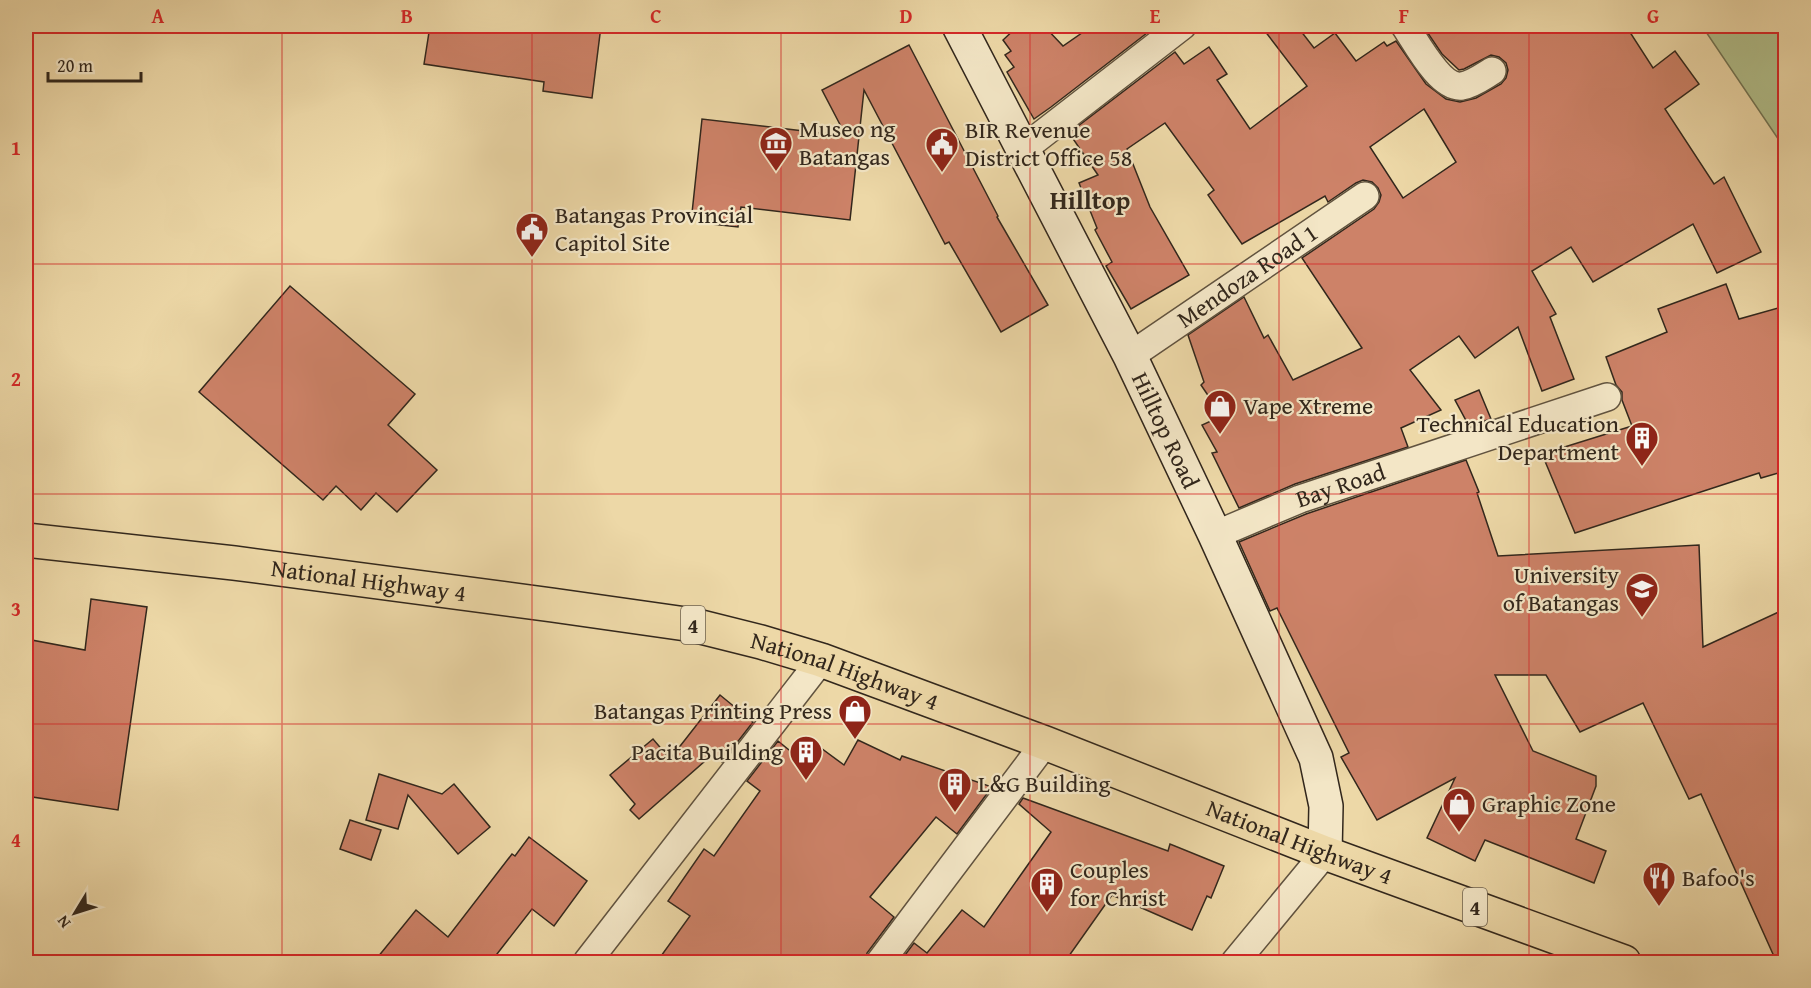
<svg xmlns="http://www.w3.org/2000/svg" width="1811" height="988" font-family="'Gentium Book Plus',serif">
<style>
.green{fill:#b2c08c;stroke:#727454;stroke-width:1.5}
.building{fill:#cd8268;stroke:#32271c;stroke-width:1.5;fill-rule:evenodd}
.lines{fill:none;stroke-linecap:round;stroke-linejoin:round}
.street-casing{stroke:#61533f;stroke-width:30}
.secondary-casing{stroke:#32271c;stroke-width:36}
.primary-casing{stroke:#32271c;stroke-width:36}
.street{stroke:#f3e6c6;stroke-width:27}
.secondary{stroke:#f3e6c6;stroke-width:33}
.primary{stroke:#edd8a7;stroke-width:33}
.grid{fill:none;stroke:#d62828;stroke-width:1.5;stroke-opacity:0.55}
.labels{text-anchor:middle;stroke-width:4.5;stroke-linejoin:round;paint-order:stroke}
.shield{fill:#f3e6c6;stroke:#6c604f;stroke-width:1.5}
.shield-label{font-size:22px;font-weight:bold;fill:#32271c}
.poi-label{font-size:24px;fill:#32271c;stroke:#f3e6c6;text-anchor:start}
.street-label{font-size:24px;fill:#32271c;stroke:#f3e6c6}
.neighbourhood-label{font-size:26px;font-weight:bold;fill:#32271c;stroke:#f3e6c6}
.neatline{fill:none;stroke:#d62828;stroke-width:2}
.grid-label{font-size:20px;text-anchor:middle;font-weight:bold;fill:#d62828}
</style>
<rect width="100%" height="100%" fill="#edd8a7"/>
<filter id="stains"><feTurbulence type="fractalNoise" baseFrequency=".00333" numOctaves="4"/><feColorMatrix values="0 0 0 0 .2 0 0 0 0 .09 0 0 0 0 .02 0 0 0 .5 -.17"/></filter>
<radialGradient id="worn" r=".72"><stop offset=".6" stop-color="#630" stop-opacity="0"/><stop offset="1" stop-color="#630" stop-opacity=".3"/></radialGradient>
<path class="green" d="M1702,26H1785V149Z"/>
<g class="building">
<path d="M430,26H601L592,98L543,91L544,82L424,64Z"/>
<path d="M1018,26H1044L1063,46L1092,26H1156L1051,107L1034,119L1007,72L1014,67L1005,55L1011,51L1003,40Z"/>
<path d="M1261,26H1297L1314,48L1335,33L1356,61L1384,42L1387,46L1396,41L1426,84L1446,99L1460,102L1476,98L1501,84L1506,78L1508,70L1506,63L1499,57L1491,55L1464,69L1459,70L1442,54L1423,26H1626L1653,68L1675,51L1699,84L1665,109L1714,184L1724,177L1761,252L1717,273L1693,224L1593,282L1571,247L1532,271L1556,314L1550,317L1574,379L1542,391L1518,327L1475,358L1459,336L1410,370L1441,410L1401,428L1408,447L1295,484L1239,508L1212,453L1217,452L1202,425L1222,416L1201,385L1204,382L1188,335L1244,297L1264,338L1268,335L1293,380L1362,348L1302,258L1374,209L1379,202L1381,195L1378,188L1372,182L1363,180L1356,183L1328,202L1325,196L1242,244L1208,195L1214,190L1165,123L1127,149L1150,207L1189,275L1131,309L1106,266L1112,262L1095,230L1097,228L1079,183L1098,175L1069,133L1175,52L1184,64L1209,47L1227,74L1217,80L1250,129L1307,86ZM1424,109L1456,162L1403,198L1370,147Z"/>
<path d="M909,45L998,216L997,217L1048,305L1001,332L949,242L945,244L864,90L850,220L741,207L738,227L712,224L713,216L692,213L702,119L846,136L822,90Z"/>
<path d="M1726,284L1739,319L1785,306V471L1761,478L1759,473L1575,533L1542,454L1632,426L1622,400V392L1616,385L1606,357L1667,332L1658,309Z"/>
<path d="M290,286L415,394L388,425L437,470L397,512L376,493L361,510L336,486L323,500L199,392Z"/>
<path d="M1479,390L1491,419L1469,426L1455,400Z"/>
<path d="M1466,460L1479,492L1477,493L1498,556L1699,545L1703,647L1785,609V963H1777L1701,794L1689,799L1643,703L1580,732L1546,675H1495L1533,751L1596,776V786L1576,839L1606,851L1594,883L1485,840L1475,861L1427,838L1455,778L1377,820L1341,757L1349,753L1277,608L1270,611L1239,542L1306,514Z"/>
<path d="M91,599L147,607L118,810L26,796V639L85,650Z"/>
<path d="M720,695L753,722L722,762L713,754L639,819L630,810L635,804L610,775L653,739L670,759Z"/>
<path d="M806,737L844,765L858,740L900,760L902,756L992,787L957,834L936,817L870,897L894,917L867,953L865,963H656L690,916L668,901L704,849L714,856L760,791L747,781L778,741L794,754Z"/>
<path d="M379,774L442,794L454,784L490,827L458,854L408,795L398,829L366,820Z"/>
<path d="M1023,798L1168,851L1170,844L1224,866L1211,898L1207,896L1192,930L1112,895L1064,963H899L914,943L927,953L962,910L984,927L1051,832L1019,804Z"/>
<path d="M350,820L381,830L371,860L340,849Z"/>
<path d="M529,837L587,881L554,926L532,909L490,963H373L416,910L448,937L512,854L515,856Z"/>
</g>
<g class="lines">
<defs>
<g id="street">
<path d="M1405,26C1416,42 1440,89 1462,86C1473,84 1482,77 1492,71"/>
<path d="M1022,150L1182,26"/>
<path id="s1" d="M1130,356L1365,196"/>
<path id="s2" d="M1215,535L1300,499L1607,397"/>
<path d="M587,962L821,660"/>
<path d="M880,962L1045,743"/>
<path d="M1235,962L1325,853"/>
</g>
<g id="secondary">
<path id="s3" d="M959,26L1130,356L1215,535L1316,758L1326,806L1325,853"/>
</g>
<g id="primary">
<path id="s4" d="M26,540L234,563L552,605L693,625L761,642L821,660L1045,743L1325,853L1624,962"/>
</g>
</defs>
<use href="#street" class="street-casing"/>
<use href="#secondary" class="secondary-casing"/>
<use href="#primary" class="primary-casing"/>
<use href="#street" class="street"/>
<use href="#secondary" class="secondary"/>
<use href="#primary" class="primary"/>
</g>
<path class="grid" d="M282,26V962M532,26V962M781,26V962M1030,26V962M1279,26V962M1529,26V962M26,264H1786M26,494H1786M26,724H1786"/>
<defs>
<symbol id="museum-pin" viewBox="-11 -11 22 30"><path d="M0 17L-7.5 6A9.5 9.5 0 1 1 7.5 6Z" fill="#8f2418" stroke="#f3e6c6"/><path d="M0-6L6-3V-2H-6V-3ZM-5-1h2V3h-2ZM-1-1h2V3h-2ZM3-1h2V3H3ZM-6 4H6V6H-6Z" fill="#fff"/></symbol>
<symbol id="civic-pin" viewBox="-11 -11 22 30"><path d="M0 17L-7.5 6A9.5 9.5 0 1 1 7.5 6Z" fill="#8f2418" stroke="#f3e6c6"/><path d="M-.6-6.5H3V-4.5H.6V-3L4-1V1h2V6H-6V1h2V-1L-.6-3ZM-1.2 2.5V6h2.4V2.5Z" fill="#fff"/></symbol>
<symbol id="shop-pin" viewBox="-11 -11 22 30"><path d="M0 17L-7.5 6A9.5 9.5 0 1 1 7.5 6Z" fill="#8f2418" stroke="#f3e6c6"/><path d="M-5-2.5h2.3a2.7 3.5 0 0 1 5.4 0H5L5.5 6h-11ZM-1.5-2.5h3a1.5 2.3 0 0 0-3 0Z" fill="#fff"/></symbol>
<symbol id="building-pin" viewBox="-11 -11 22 30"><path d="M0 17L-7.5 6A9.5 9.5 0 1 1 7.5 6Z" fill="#8f2418" stroke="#f3e6c6"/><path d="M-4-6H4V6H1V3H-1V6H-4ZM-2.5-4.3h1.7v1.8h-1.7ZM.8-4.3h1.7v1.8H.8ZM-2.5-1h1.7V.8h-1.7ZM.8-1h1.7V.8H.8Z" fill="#fff"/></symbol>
<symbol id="university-pin" viewBox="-11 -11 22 30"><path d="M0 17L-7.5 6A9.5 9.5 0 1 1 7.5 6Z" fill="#8f2418" stroke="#f3e6c6"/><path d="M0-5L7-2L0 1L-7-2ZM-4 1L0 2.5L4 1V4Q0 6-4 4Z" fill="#fff"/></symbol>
<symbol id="restaurant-pin" viewBox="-11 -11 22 30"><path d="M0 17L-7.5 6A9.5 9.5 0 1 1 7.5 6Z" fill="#8f2418" stroke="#f3e6c6"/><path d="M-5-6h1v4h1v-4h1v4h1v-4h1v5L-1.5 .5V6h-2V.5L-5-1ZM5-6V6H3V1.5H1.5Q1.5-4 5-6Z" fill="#fff"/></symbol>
</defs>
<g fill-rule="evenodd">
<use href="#museum-pin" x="757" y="124" width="38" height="52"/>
<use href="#civic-pin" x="923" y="125" width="38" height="52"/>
<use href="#civic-pin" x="513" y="210" width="38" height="52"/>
<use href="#shop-pin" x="1201" y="387" width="38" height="52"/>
<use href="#building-pin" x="1623" y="419" width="38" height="52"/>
<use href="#university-pin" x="1623" y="570" width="38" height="52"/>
<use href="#shop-pin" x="836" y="692" width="38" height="52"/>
<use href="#building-pin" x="787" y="733" width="38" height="52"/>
<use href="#building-pin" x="936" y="765" width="38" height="52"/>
<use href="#shop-pin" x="1440" y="785" width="38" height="52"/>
<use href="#restaurant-pin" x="1640" y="859" width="38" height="52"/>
<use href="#building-pin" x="1028" y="865" width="38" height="52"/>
</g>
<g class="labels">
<g class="shield">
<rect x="681" y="606" width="24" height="38" rx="4.5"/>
<rect x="1463" y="888" width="24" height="38" rx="4.5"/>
</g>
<g class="shield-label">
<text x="693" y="633">4</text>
<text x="1475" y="915">4</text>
</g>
<g class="poi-label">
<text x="799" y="137">Museo ng<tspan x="799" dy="28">Batangas</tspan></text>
<text x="965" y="138">BIR Revenue<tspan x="965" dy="28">District Office 58</tspan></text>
<text x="555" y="223">Batangas Provincial<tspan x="555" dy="28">Capitol Site</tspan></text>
<text x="1243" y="414">Vape Xtreme</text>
<text x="1619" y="432" text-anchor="end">Technical Education<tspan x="1619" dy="28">Department</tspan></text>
<text x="1619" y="583" text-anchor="end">University<tspan x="1619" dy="28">of Batangas</tspan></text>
<text x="832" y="719" text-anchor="end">Batangas Printing Press</text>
<text x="783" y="760" text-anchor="end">Pacita Building</text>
<text x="978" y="792">L&amp;G Building</text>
<text x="1482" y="812">Graphic Zone</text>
<text x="1070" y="878">Couples<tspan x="1070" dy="28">for Christ</tspan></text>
<text x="1682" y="886">Bafoo's</text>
</g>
<g class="street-label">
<text dy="8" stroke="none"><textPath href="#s1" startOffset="142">Mendoza Road 1</textPath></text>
<text dy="8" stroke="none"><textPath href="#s3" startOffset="454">Hilltop Road</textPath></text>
<text dy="8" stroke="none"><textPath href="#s2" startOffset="135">Bay Road</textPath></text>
<text dy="8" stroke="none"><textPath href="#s4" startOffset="345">National Highway 4</textPath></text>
<text dy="8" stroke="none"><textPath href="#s4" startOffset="831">National Highway 4</textPath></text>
<text dy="8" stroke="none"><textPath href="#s4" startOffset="1317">National Highway 4</textPath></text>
</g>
<g class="neighbourhood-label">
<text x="1090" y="209">Hilltop</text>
</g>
</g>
<rect width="1811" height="988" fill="none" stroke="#edd8a7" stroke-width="66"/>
<g transform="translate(75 913) rotate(232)" stroke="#f3e6c6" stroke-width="4.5" paint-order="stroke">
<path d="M0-4.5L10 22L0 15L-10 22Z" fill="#32271c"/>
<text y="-9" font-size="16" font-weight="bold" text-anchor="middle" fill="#32271c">N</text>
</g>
<path d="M48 72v9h93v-9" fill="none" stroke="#32271c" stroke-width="3"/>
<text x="57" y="72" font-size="18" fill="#32271c" stroke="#f3e6c6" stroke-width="4.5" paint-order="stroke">20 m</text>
<rect x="33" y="33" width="1745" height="922" class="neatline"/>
<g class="grid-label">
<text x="158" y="23">A</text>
<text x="407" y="23">B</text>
<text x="656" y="23">C</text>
<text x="906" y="23">D</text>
<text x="1155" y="23">E</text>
<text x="1404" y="23">F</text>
<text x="1653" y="23">G</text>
<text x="16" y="155">1</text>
<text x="16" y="386">2</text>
<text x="16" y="616">3</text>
<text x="16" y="847">4</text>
</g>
<rect width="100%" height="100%" filter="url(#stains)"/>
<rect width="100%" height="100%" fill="url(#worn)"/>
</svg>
